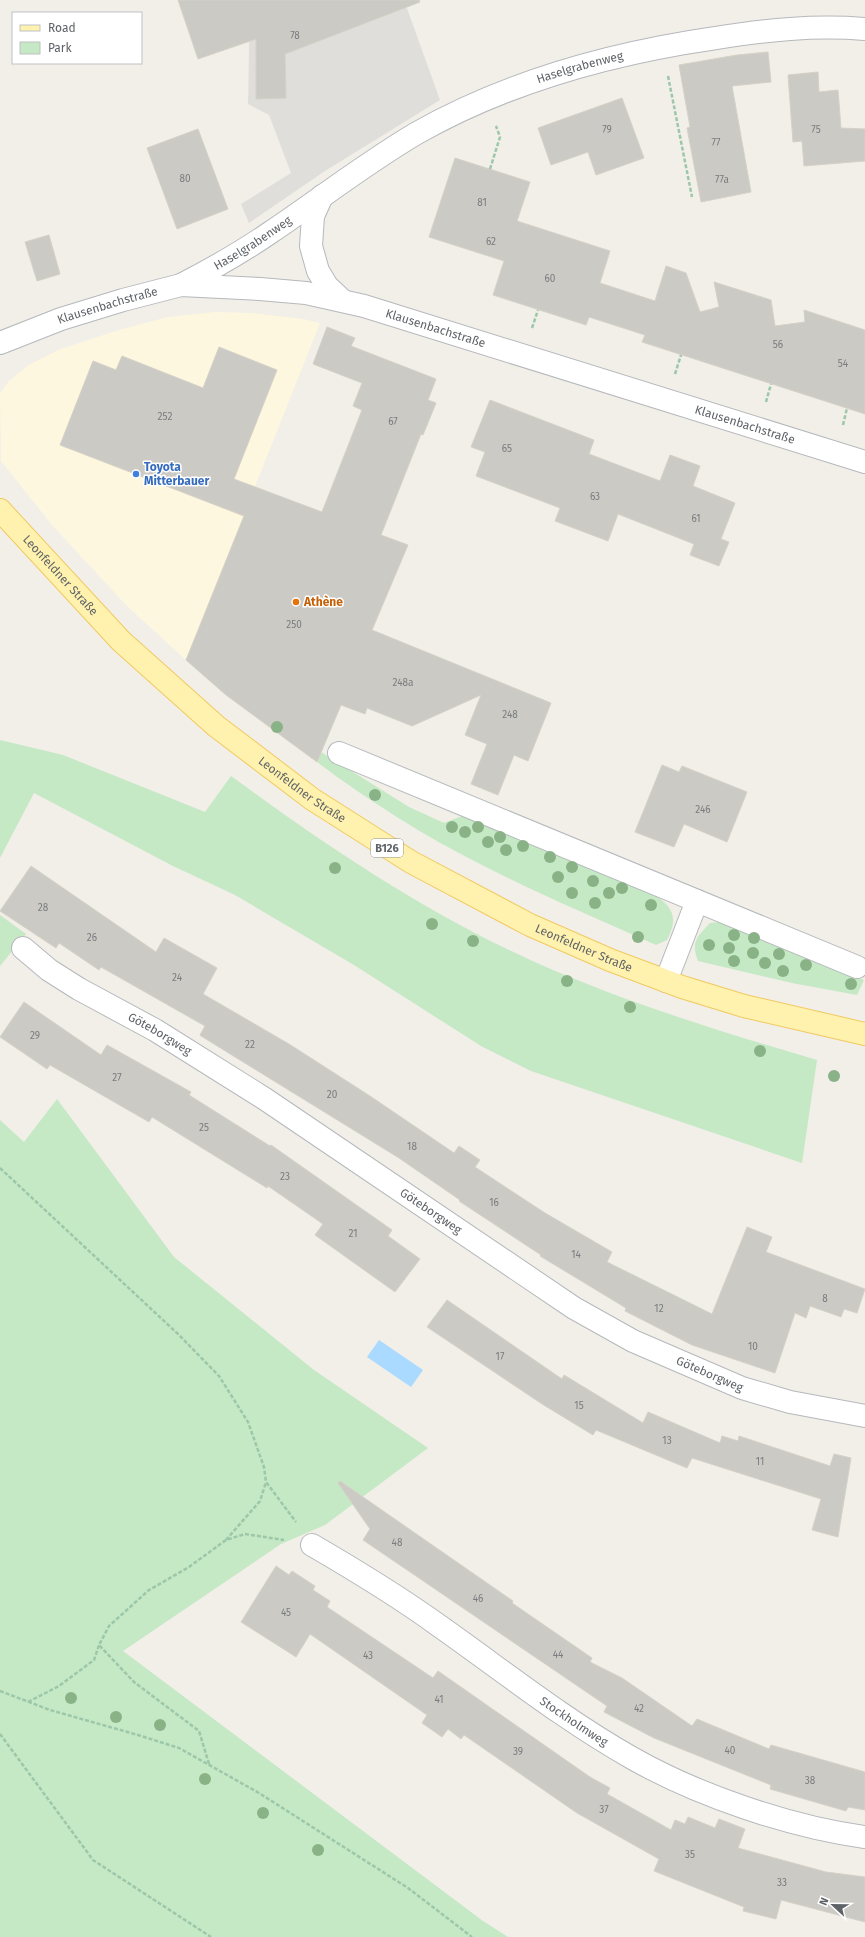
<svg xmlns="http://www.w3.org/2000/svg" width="865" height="1937" font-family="'Fira Sans',sans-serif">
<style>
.commercial{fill:#fef7e0}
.industrial{fill:#e0deda}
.green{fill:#c5e8c5}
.water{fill:#aadaff}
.building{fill:#cccac5;stroke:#d6d1c6}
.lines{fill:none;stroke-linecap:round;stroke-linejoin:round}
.minor-casing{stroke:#b5b8bc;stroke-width:24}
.primary-casing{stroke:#f2c960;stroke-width:24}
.path{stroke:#9cc7a9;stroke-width:2.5;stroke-dasharray:4 2;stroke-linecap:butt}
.minor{stroke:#fff;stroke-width:22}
.primary{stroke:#fff2af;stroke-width:22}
.tree{fill:#89b387}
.shop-dot{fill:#3f7fe0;stroke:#fff;stroke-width:1.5}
.food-dot{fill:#e8710a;stroke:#fff;stroke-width:1.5}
.labels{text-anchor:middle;stroke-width:3;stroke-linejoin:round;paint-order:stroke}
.number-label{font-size:10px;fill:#7a7d7f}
.shield{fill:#fff;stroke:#8f9295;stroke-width:1}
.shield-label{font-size:11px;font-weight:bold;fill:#5f6368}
.street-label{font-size:12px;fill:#5f6368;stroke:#fff}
.shop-label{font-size:12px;font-weight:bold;fill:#366cbe;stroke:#fff;text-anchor:start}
.food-label{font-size:12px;font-weight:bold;fill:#c56008;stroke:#fff;text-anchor:start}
</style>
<rect width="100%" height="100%" fill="#f1efe8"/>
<path class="commercial" d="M215,312L251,313L303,319L320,323L186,660L127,606L52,525L1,461L0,393L9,381L27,366L61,349L119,330L168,317Z"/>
<path class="industrial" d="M250,0H404L440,100L325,171L249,223L241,204L291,173L269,115L248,104Z"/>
<g class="green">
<path d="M0,740L63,755L205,812L231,776C328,847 427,914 537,963C627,1003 722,1032 817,1060L802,1163L531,1071L481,1046L354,965L235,895L173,866L34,793L0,858Z"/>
<path d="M321,752L409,807L444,823L462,816L652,893C673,907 679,917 667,940L656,945C598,919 538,894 482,865C424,836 369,801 317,762Z"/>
<path d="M0,915L26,934L0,966Z"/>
<path d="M719,922L731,924L864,980L857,995L792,983L698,961C691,942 696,938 710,923Z"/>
<path d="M57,1099L174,1257L314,1370L428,1448L325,1525L281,1544L123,1651L483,1921L508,1937H0V1120L24,1142Z"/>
</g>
<path class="water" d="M379,1340L423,1370L411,1387L367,1357Z"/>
<g class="building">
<path d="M178,0H419L420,2L285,54L286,98L256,99V39L198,59Z"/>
<path d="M768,52L771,82L732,86L751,192L701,202L687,128L690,127L679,65L737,55Z"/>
<path d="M818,72L819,92L838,90L841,128L865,129V161L804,166L802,141L793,142L788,75Z"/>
<path d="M622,98L644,158L596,175L588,152L551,165L538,128Z"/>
<path d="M198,129L228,209L177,229L147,148Z"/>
<path d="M455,158L530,182L517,221L610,251L600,283L655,301L666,266L686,273L700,312L719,307L714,282L771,300L775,326L805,322L804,310L865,330V414L642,342L645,335L589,317L586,325L493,295L504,261L429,237Z"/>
<path d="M49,235L60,274L37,281L25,242Z"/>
<path d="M327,327L355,338L351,346L436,379L428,400L436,403L423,435L421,434L381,535L408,545L372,630L551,703L528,761L514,755L498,795L471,784L487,744L465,735L481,695L412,726L367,708L365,714L341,705L317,762L226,695L186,660L244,516L60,445L93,361L116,370L122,356L203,388L219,347L277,370L234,479L322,512L362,410L353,406L362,383L313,364Z"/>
<path d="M490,400L594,440L589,454L660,481L670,455L700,466L693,486L735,503L721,539L729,542L719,566L690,555L694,544L618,514L608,541L555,521L560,508L476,476L485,452L471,447Z"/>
<path d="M662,765L679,772L682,766L747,792L727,842L684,824L674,847L635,832Z"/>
<path d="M31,866L156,952L164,938L217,968L203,994L289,1044L370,1096L454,1153L459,1146L480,1160L475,1167L545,1213L612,1252L607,1262L712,1314L747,1227L772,1237L766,1252L865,1289L857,1313L844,1309L841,1317L810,1306L806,1318L795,1313L775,1373L692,1345L625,1311L626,1308L540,1256L541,1255L459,1201L460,1200L399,1158L201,1036L200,1035L205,1026L101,967L99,970L59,943L56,948L0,911Z"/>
<path d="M24,1002L101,1055L107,1045L191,1092L189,1095L270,1146L271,1145L392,1230L388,1236L420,1259L395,1292L315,1235L323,1224L268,1186L267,1188L152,1117L149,1122L50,1065L47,1069L0,1037Z"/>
<path d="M447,1300L562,1379L564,1375L643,1423L648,1412L720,1443L722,1436L738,1441L739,1436L830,1466L834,1454L851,1458L838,1537L812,1530L821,1499L692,1458L687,1468L596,1430L593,1435L542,1404L427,1327Z"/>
<path d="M340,1481L513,1601L512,1603L592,1658L590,1662L622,1678L692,1726L697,1719L769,1749L771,1745L865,1772V1810L848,1807L846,1811L770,1789L771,1785L654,1738L604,1712L607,1706L363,1540L370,1529L338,1483Z"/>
<path d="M276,1566L289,1575L292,1571L315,1586L313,1590L330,1601L327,1607L433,1678L438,1671L590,1777L610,1788L607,1794L671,1830L675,1820L685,1824L688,1817L715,1828L719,1819L745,1829L738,1848L826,1872L865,1877V1922L781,1900L776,1919L743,1911L744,1907L654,1871L659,1859L577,1813L464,1735L461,1739L448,1729L442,1737L422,1723L427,1715L310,1634L296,1657L241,1622Z"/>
</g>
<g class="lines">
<defs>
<g id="minor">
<path d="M322,196L313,216L311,246L318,271L327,286L342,300"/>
<path id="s1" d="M181,285C212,269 242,252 271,232C320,199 366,163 417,133C509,81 612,53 716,38C766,30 814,25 865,29"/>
<path id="s2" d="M0,343L61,319L123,300L181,285L260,289L306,293L364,306L865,462"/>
<path d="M339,753L857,967"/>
<path id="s3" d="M23,948L49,970L79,989L155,1030L265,1099L574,1308L633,1341L742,1388L790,1402L865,1416"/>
<path d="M666,981L697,901"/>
<path id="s4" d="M312,1545C355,1570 398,1596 438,1625C502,1670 563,1719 632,1758C697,1795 790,1827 865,1837"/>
</g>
<g id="primary">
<path id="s5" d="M0,510L121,641L216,726L312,799L411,862L530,925L610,960L682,987L744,1006L865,1034"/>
</g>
</defs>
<use href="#minor" class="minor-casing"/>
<use href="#primary" class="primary-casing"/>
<g class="path">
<path d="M668,76L692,197"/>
<path d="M490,169L500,137L496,126"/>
<path d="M532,328L538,310"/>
<path d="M675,374L681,355"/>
<path d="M766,402L771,384"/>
<path d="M843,425L847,408"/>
<path d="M0,1168L178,1334L219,1376L248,1422L264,1467L266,1482L296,1522"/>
<path d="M226,1540L260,1501L266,1482"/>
<path d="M0,1691L50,1710L138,1735L179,1748L259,1793L408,1888L472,1937"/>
<path d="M28,1702L59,1686L94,1660L99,1645"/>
<path d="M0,1734L93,1860L211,1937"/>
<path d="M209,1764L199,1731L134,1682L99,1645L109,1626L149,1590L189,1567L226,1540L245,1534L284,1540"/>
</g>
<use href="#minor" class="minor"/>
<use href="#primary" class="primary"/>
</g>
<g class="tree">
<circle cx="277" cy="727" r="6"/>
<circle cx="375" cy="795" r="6"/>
<circle cx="452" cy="827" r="6"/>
<circle cx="478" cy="827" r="6"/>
<circle cx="465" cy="832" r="6"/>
<circle cx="500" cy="837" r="6"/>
<circle cx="488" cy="842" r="6"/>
<circle cx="523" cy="846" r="6"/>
<circle cx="506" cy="850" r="6"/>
<circle cx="550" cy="857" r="6"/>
<circle cx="572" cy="867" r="6"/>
<circle cx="335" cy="868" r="6"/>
<circle cx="558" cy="877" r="6"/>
<circle cx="593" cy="881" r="6"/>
<circle cx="622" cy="888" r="6"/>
<circle cx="572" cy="893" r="6"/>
<circle cx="609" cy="893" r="6"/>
<circle cx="595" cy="903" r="6"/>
<circle cx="651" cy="905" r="6"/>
<circle cx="432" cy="924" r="6"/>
<circle cx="734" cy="935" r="6"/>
<circle cx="638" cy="937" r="6"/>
<circle cx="754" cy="938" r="6"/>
<circle cx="473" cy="941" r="6"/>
<circle cx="709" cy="945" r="6"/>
<circle cx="729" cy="948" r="6"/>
<circle cx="753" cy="953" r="6"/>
<circle cx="779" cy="954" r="6"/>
<circle cx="734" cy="961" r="6"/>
<circle cx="765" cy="963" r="6"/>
<circle cx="806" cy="965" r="6"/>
<circle cx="783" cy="971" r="6"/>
<circle cx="567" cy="981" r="6"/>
<circle cx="851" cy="984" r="6"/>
<circle cx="630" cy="1007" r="6"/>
<circle cx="760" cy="1051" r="6"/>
<circle cx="834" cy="1076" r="6"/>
<circle cx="71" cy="1698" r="6"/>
<circle cx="116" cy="1717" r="6"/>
<circle cx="160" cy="1725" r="6"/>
<circle cx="205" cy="1779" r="6"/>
<circle cx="263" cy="1813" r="6"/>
<circle cx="318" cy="1850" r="6"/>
</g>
<circle class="shop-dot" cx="136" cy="474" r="4"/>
<circle class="food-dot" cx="296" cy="602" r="4"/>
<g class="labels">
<g class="number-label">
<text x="295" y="39">78</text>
<text x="607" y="133">79</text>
<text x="816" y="133">75</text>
<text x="716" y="146">77</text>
<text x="185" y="182">80</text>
<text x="722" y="183">77a</text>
<text x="482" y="206">81</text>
<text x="491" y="245">62</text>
<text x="550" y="282">60</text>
<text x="778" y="348">56</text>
<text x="843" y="367">54</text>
<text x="165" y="420">252</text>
<text x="393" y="425">67</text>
<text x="507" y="452">65</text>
<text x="595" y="500">63</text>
<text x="696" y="522">61</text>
<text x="294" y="628">250</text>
<text x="403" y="686">248a</text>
<text x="510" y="718">248</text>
<text x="703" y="813">246</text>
<text x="43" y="911">28</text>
<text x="92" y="941">26</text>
<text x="177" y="981">24</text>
<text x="35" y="1039">29</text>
<text x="250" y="1048">22</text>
<text x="117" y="1081">27</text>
<text x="332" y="1098">20</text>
<text x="204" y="1131">25</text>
<text x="412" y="1150">18</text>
<text x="285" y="1180">23</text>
<text x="494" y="1206">16</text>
<text x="353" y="1237">21</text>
<text x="576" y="1258">14</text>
<text x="825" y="1302">8</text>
<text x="659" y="1312">12</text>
<text x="753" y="1350">10</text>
<text x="500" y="1360">17</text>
<text x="579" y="1409">15</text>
<text x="667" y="1444">13</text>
<text x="760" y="1465">11</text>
<text x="397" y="1546">48</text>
<text x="478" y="1602">46</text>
<text x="286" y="1616">45</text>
<text x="558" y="1658">44</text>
<text x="368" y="1659">43</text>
<text x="439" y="1703">41</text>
<text x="639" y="1712">42</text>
<text x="730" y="1754">40</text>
<text x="518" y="1755">39</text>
<text x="810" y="1784">38</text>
<text x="604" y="1813">37</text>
<text x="690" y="1858">35</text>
<text x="782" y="1886">33</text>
</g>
<rect class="shield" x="371" y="839" width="32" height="18" rx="3"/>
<g class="shield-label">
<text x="387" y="852">B126</text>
</g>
<g class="street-label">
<text dy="4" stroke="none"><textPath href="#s1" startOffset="457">Haselgrabenweg</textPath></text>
<text dy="4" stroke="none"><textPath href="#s1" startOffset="83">Haselgrabenweg</textPath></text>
<text dy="4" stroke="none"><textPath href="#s2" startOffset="114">Klausenbachstraße</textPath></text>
<text dy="4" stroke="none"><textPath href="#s2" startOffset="450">Klausenbachstraße</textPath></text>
<text dy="4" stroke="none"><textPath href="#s2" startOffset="774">Klausenbachstraße</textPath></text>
<text dy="4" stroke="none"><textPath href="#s5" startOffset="89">Leonfeldner Straße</textPath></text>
<text dy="4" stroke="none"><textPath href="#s5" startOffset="413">Leonfeldner Straße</textPath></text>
<text dy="4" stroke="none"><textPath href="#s5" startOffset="737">Leonfeldner Straße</textPath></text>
<text dy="4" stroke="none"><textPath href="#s3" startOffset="162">Göteborgweg</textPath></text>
<text dy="4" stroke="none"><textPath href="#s3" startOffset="486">Göteborgweg</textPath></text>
<text dy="4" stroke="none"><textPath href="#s3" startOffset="810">Göteborgweg</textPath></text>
<text dy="4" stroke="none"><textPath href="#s4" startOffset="316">Stockholmweg</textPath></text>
</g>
<g class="shop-label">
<text x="144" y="471">Toyota<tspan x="144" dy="14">Mitterbauer</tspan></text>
</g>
<g class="food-label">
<text x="304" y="606">Athène</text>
</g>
</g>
<rect x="12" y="12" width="130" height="52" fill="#ffffff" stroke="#bfc1c3"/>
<rect x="20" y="25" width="20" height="6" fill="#fff2af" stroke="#bfc1c3"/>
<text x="48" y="32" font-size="12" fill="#5f6368">Road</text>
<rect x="20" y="42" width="20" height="12" fill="#c5e8c5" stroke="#bfc1c3"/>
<text x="48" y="52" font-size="12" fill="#5f6368">Park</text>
<g transform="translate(833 1905) rotate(292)" stroke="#ffffff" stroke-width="3" paint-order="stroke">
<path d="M0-3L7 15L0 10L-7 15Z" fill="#5f6368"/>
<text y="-6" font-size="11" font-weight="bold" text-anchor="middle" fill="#5f6368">N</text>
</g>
</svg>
